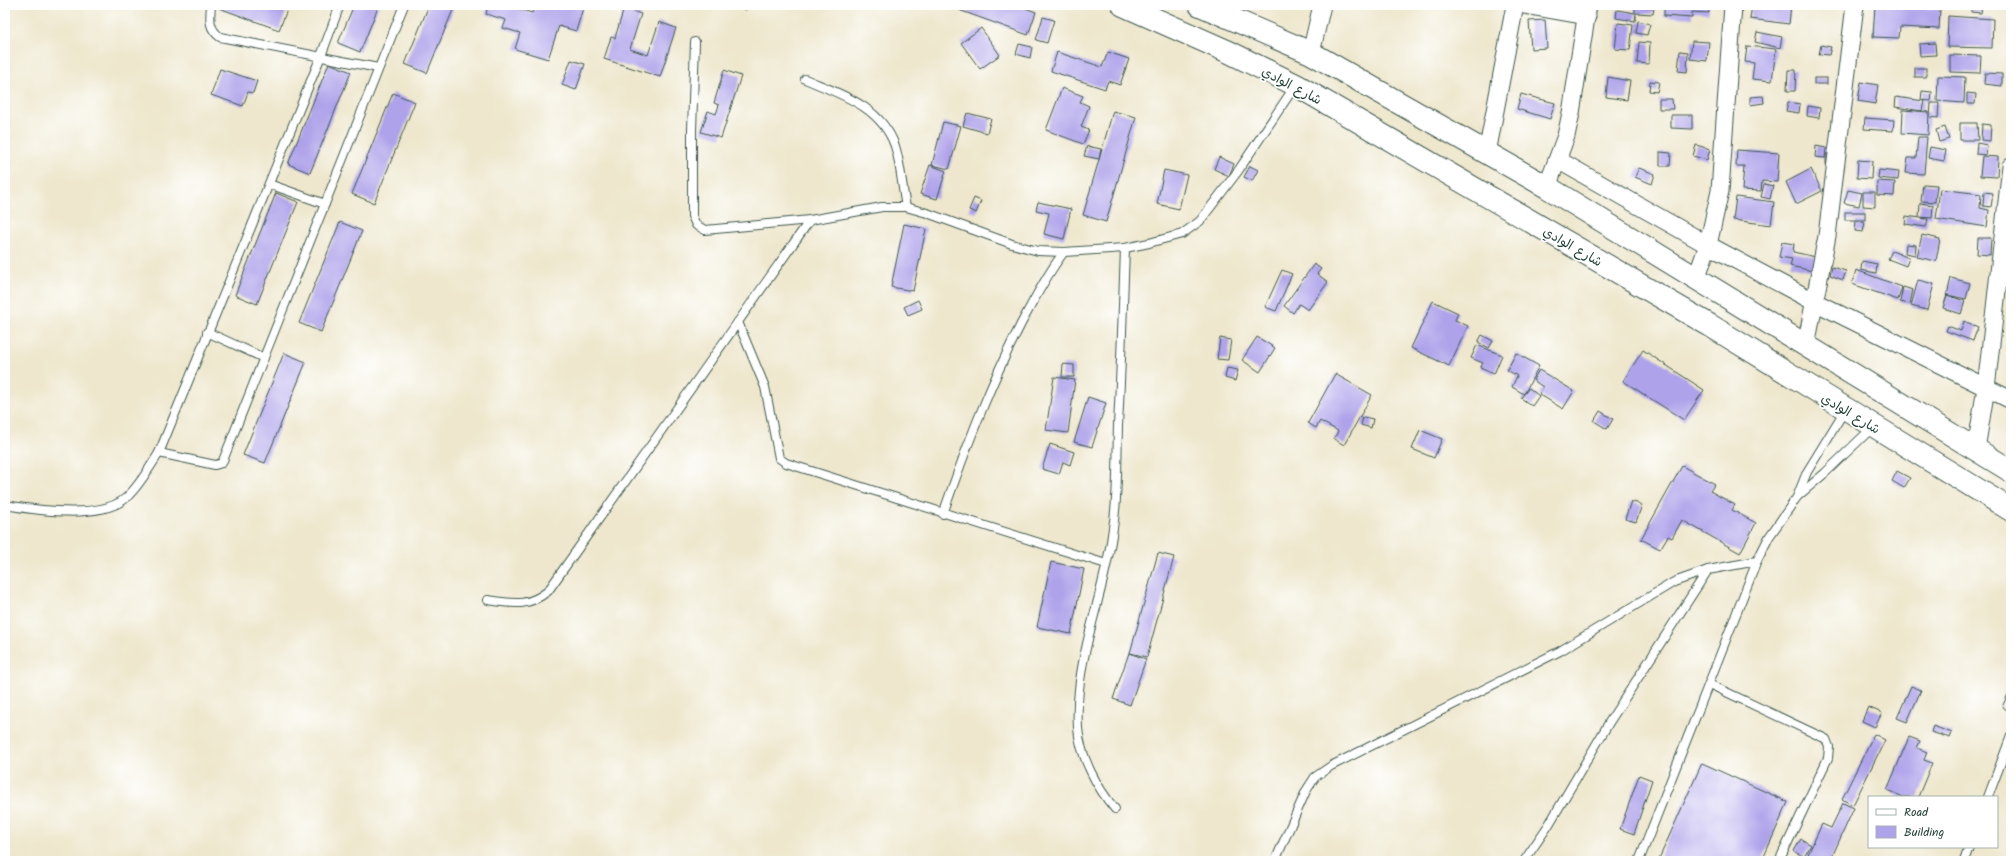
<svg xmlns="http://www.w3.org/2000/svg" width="2016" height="866" font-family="Kalam,'Playpen Sans Arabic',sans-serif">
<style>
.building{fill:#aea2ea}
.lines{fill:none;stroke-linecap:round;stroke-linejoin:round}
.lane-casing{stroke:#3e564b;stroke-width:10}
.street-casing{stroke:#3e564b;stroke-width:19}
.secondary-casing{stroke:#3e564b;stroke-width:24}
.lane{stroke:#fff;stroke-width:8}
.street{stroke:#fff;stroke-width:17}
.secondary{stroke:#fff;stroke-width:22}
.labels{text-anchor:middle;stroke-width:3.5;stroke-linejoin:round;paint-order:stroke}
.street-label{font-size:13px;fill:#1f3d34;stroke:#fff}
</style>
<rect width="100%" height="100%" fill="#fff"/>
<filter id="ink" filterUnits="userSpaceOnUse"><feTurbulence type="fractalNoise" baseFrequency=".025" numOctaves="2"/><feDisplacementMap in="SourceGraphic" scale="8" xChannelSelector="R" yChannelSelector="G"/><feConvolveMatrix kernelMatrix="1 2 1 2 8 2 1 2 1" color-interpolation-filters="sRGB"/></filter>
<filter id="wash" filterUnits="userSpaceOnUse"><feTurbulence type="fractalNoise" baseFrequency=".012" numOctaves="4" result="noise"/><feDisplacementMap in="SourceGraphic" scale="16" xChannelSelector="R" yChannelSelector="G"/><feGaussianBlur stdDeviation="0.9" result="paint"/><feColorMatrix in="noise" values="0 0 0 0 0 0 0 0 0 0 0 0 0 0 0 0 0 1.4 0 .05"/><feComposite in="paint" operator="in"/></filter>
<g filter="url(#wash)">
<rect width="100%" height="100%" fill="#eee7cd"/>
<g id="blocks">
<g class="building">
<path d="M220,5H289L279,30L219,8Z"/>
<path d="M354,5H379L360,52L338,43Z"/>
<path d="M429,5H455L427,73L405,64Z"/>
<path d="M488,5H520L519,9L532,13L535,5H584L576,31L559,26L548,59L515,49L520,33L503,28L506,20L486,14Z"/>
<path d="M733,5H747L746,10Z"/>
<path d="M961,5H1017L1036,12L1028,35L959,10Z"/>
<path d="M1664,5H1709V13L1692,12V18L1664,16Z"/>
<path d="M1752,5H1791L1789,24L1750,19Z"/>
<path d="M1875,5L1940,9L1939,29L1900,27L1899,38L1873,37Z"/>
<path d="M1971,5H1982L1981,13L1971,12Z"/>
<path d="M1635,7L1654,8L1653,14L1636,13L1635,21L1616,18L1617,10L1635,13Z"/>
<path d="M624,8L641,14L630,49L648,55L659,22L676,28L660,77L604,59L611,37L615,38Z"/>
<path d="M1948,16L1993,19L1992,48L1947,47Z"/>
<path d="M1043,17L1054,20L1047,43L1036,40Z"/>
<path d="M1545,20L1547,48L1531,49L1529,21Z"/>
<path d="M1638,21L1650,24L1647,35L1636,33Z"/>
<path d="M1618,23L1633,25L1630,50L1615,49Z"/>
<path d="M981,28L1000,55L980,69L961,43Z"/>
<path d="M1757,32L1782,37L1780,48L1755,42Z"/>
<path d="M1692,41L1709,42L1707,61L1690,59Z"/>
<path d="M1639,42L1650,43L1649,64L1637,63Z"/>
<path d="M1935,43L1936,55L1920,56L1919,44Z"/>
<path d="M1019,44L1032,47L1030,58L1016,54Z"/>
<path d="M1821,45L1831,47L1829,55L1819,54Z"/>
<path d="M1747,46L1776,49L1772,81L1752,79L1754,63L1745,62Z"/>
<path d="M1680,51L1688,52L1687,72L1678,71Z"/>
<path d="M1057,52L1102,67L1108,52L1129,59L1120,85L1108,81L1105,89L1051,71Z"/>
<path d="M1950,55L1981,56L1980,73L1950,72Z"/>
<path d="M571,60L585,64L576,90L562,85Z"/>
<path d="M329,63L351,72L310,173L288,164Z"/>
<rect x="1915" y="68" width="11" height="9"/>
<path d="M220,69L257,81L253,93L248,92L243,106L211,95Z"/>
<path d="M724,70L741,76L721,138L701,132L708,111L716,114L719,105L714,103Z"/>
<path d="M1788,70H1796L1795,91H1787Z"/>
<path d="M1985,73L2002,74V86L1984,84Z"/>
<path d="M1938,76L1965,77L1964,103L1937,101Z"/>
<path d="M1608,77L1630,81L1627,100L1606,97Z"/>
<rect x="1814" y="78" width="13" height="6"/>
<path d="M1650,81L1659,82L1657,92L1649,91Z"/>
<path d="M1861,82L1878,85L1875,104L1858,101Z"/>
<path d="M1062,88L1083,96L1080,102L1089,106L1081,127L1089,130L1083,144L1046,130Z"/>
<path d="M1922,91L1932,92L1931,101L1921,100Z"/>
<path d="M393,93L415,102L374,203L352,194Z"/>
<path d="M1967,93L1976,94L1975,104H1967Z"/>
<path d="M1521,94L1555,103L1550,119L1517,109Z"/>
<path d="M1763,96L1764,103L1750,105V97Z"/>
<path d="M1896,97L1924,101L1922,111L1895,107Z"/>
<path d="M1659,99H1672L1673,109H1659Z"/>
<path d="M1788,102L1800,104L1799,113L1786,111Z"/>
<path d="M1931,103H1939L1938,118L1930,117Z"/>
<path d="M1808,106L1820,108L1819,118L1807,116Z"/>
<path d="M1903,110L1929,112L1928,135L1902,133Z"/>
<path d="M1113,111L1136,117L1106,222L1083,215Z"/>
<path d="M967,113L991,119L987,133L963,126Z"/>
<path d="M1671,115H1692V129L1671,128Z"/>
<path d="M1865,118L1894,120L1893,131L1864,129Z"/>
<path d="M943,122L961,126L949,169L932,165Z"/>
<path d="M1960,123H1977L1978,140H1960Z"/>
<path d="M1982,124L1991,125L1990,141L1981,140Z"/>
<path d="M1945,127L1949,139L1939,142L1936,130Z"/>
<path d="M1918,137H1927L1924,174L1906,173L1908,158H1916Z"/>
<path d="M1977,143L1987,145L1986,155L1976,154Z"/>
<path d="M1696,145L1710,149L1707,160L1693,156Z"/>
<path d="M1087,146L1101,149L1099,159L1084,156Z"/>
<path d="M1816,146L1826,148L1825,158L1815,157Z"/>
<path d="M1930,147L1946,150L1944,161L1928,158Z"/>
<path d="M1737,150L1779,153L1777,182L1762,181L1761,191L1742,190L1744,166H1736Z"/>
<path d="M1660,152L1671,153L1670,166H1660Z"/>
<rect x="1826" y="154" width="6" height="10"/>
<path d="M1982,156L1998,157L1997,177L1980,176Z"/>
<path d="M1219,157L1234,164L1229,176L1214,169Z"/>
<path d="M1858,160L1872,161L1871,179L1857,178Z"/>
<path d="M930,165L946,171L937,199L920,194Z"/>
<path d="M1250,166L1258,170L1252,181L1244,177Z"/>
<path d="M1639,168L1655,174L1652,184L1635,177Z"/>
<path d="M1811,169L1822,191L1796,204L1786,182Z"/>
<path d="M1164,170L1187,175L1179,209L1157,204Z"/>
<path d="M1879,170L1899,172L1898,180L1878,178Z"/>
<path d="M1877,181L1895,182L1894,196L1877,195Z"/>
<path d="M1764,184L1773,186L1770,199L1761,197Z"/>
<path d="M1923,184L1937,185L1935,202L1921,201Z"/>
<path d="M1940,189L1981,194L1980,208L1989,210L1987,227L1936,219Z"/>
<path d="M1848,190L1862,193L1859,206L1844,203Z"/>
<path d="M1863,192H1875V207L1863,206Z"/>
<path d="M1984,192L1993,193L1991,207L1983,206Z"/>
<path d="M276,193L298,202L257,304L235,295Z"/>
<path d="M1736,197L1774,202L1771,225L1733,220Z"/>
<path d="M974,198L981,201L976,213L969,210Z"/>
<path d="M1038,202L1071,209L1064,239L1044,234L1049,213L1036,210Z"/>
<path d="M1920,203L1933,205L1932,218L1919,217Z"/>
<rect x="1845" y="212" width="20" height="8"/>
<path d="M1906,216L1928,219L1926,227L1905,224Z"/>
<path d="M1856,221L1865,222L1863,232L1855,231Z"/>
<path d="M340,222L362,231L321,332L299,323Z"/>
<path d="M904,224L926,229L913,291L891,287Z"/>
<path d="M1922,235L1940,239L1936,261L1917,257Z"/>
<path d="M1978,238H1991L1990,255L1977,254Z"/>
<path d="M1782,242L1794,244L1793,252L1816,257L1813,271L1790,266L1792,259L1779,257Z"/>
<path d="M1906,244L1916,245L1915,255L1905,253Z"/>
<path d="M1892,251L1909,258L1906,266L1888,259Z"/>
<path d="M1862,261L1877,264L1876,273L1861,270Z"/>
<path d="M1314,264L1321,269L1317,274L1328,282L1308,310L1299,304L1293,313L1284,306Z"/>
<path d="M1832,267L1846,271L1843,280L1830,275Z"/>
<path d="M1282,270L1292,274L1276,311L1265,307Z"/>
<path d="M1856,270L1902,287L1898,300L1852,284Z"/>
<path d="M1951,278L1970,283L1966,299L1947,295Z"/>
<path d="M1918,280L1934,284L1927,310L1911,306Z"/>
<path d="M1903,287L1913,290L1910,304L1900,302Z"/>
<path d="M1947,295L1965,301L1961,314L1943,308Z"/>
<path d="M918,300L922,309L908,315L904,307Z"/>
<path d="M1433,301L1458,313L1455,320L1468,326L1449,366L1411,348Z"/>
<path d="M2009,309H2011V342H2007Z"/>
<path d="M1964,321L1978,327L1973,341L1946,331L1948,326L1961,331Z"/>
<path d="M1482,335L1493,341L1489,348L1478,342Z"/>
<path d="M1257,337L1275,348L1260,372L1242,360Z"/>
<path d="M1220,338L1231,340L1228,360L1217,359Z"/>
<path d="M1477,345L1502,355L1494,374L1480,368L1483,363L1471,358Z"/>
<path d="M1643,350L1704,390L1684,420L1623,381Z"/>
<path d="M284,353L306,362L265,463L243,455Z"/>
<path d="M1516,353L1539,366L1524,394L1529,388L1539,396L1532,406L1521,398L1524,394L1512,387L1517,376L1507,370Z"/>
<path d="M1063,364L1074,365V377H1062Z"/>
<path d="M1227,368L1238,370L1235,381L1225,378Z"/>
<path d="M1539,370L1574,391L1563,409L1539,394L1543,387L1533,380Z"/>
<path d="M1335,374L1372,395L1344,445L1334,439L1338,431L1320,421L1316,428L1308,423Z"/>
<path d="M1054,377L1075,380L1068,433L1046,430Z"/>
<path d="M1088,397L1106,403L1092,447L1074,442Z"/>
<path d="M1600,411L1613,419L1607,429L1594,421Z"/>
<path d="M1363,417L1373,419L1371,428L1361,425Z"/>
<path d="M1420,430L1442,439L1434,458L1412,449Z"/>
<path d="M1050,444L1074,452L1070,465L1063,462L1059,474L1042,469Z"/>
<path d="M1682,466L1715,484L1710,491L1735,505L1732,510L1756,523L1740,553L1682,520L1672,538L1668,536L1660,549L1641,539Z"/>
<path d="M1897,471L1910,478L1904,488L1892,481Z"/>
<path d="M1631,501L1642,505L1636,522L1625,519Z"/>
<path d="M1158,553L1174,557L1147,657L1130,653Z"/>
<path d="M1051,562L1084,569L1071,634L1037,627Z"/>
<path d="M1129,653L1146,659L1130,705L1113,699Z"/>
<path d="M1911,686L1921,690L1907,722L1897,718Z"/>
<path d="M2011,688V712L2002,707Z"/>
<path d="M1868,707L1882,713L1875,727L1862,721Z"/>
<path d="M1933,726L1952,733L1950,738L1931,732Z"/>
<path d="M1874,734L1885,740L1853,805L1842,799Z"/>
<path d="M1909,737L1920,741L1917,748L1927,752L1924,760L1932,763L1918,797H1903L1887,790Z"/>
<path d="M1702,763L1788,802L1762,861H1658Z"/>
<path d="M1639,775L1652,780L1634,834L1620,829Z"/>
<path d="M1843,803L1854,808L1830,861H1805L1822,824L1831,828Z"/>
<path d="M1801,839L1811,845L1804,857L1794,851Z"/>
</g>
</g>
</g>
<g filter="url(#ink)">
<use href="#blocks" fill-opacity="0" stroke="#3e564b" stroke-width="1"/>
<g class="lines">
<defs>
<g id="lane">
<path d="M211,5C210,19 208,28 220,37L378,68"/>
<path d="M695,42L692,130V216L696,225L705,230L810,220L882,207H906L927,213L1012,244L1038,251L1064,252L1125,248L1149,243L1182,234L1200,221L1238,171L1295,86"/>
<path d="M805,79C840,94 881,106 895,146C901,165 902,187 906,207"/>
<path d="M269,184L325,204"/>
<path d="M738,322L765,387L779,458L786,463L1106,564"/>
<path d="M207,332L264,358"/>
<path d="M159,453L215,465L222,463L404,5"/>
<path d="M1798,496L1825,473L1873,427"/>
<path d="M5,505C35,510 106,521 129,495C141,483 150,467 159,453L321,56L340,5"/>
<path d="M943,514C966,448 990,384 1022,322C1035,298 1047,274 1064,252"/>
<path d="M488,600C512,603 527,608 548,591L810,220"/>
<path d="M1709,684L1826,739L1829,747L1828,758L1779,861"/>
<path d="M1988,797L2011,736"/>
<path d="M1115,809C1097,788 1080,756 1078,728C1074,660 1103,600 1112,535C1118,499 1117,462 1118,426C1121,367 1123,307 1125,248"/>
<path d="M1275,861L1306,791L1315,777L1331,766L1560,651L1674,582L1708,570L1757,561"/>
<path d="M1524,861L1548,826L1610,721L1708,570"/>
<path d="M1639,861L1757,561L1769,537L1797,497L1807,472L1845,410"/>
<path d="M1964,861L1969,847"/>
</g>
<g id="street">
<path d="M1524,5L1587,16"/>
<path d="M1311,53L1322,5"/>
<path d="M1487,153L1515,5"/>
<path d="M1558,160L1708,245L1815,302L2011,400"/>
<path d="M1547,187L1566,136L1571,113L1588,5"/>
<path d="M1696,279L1708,245L1720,191L1733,5"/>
<path d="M1806,346L1827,236L1855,5"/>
<path d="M1976,449L1986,388L2011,166"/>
</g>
<g id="secondary">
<path d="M1123,5L1229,52L1296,85L1711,326L2011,510"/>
<path d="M1200,5L1311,53L1547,187L2011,471"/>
</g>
</defs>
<use href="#lane" class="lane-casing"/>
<use href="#street" class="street-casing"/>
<use href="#secondary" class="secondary-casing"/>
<use href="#lane" class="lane"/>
<use href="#street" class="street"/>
<use href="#secondary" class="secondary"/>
</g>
</g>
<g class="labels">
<g class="street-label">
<text transform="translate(1292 85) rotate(28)" y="5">شارع الوادي</text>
<text transform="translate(1573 246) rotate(30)" y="5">شارع الوادي</text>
<text transform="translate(1851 413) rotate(31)" y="5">شارع الوادي</text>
</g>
</g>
<rect width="2016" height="866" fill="none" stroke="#fff" stroke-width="20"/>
<rect x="1868" y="796" width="130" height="52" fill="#ffffff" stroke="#a5b1ae"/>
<rect x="1876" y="809" width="20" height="6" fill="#ffffff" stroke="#a5b1ae"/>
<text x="1904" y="816" font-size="12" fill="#1f3d34">Road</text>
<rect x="1876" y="826" width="20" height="12" fill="#aea2ea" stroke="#a5b1ae"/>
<text x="1904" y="836" font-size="12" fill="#1f3d34">Building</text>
</svg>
